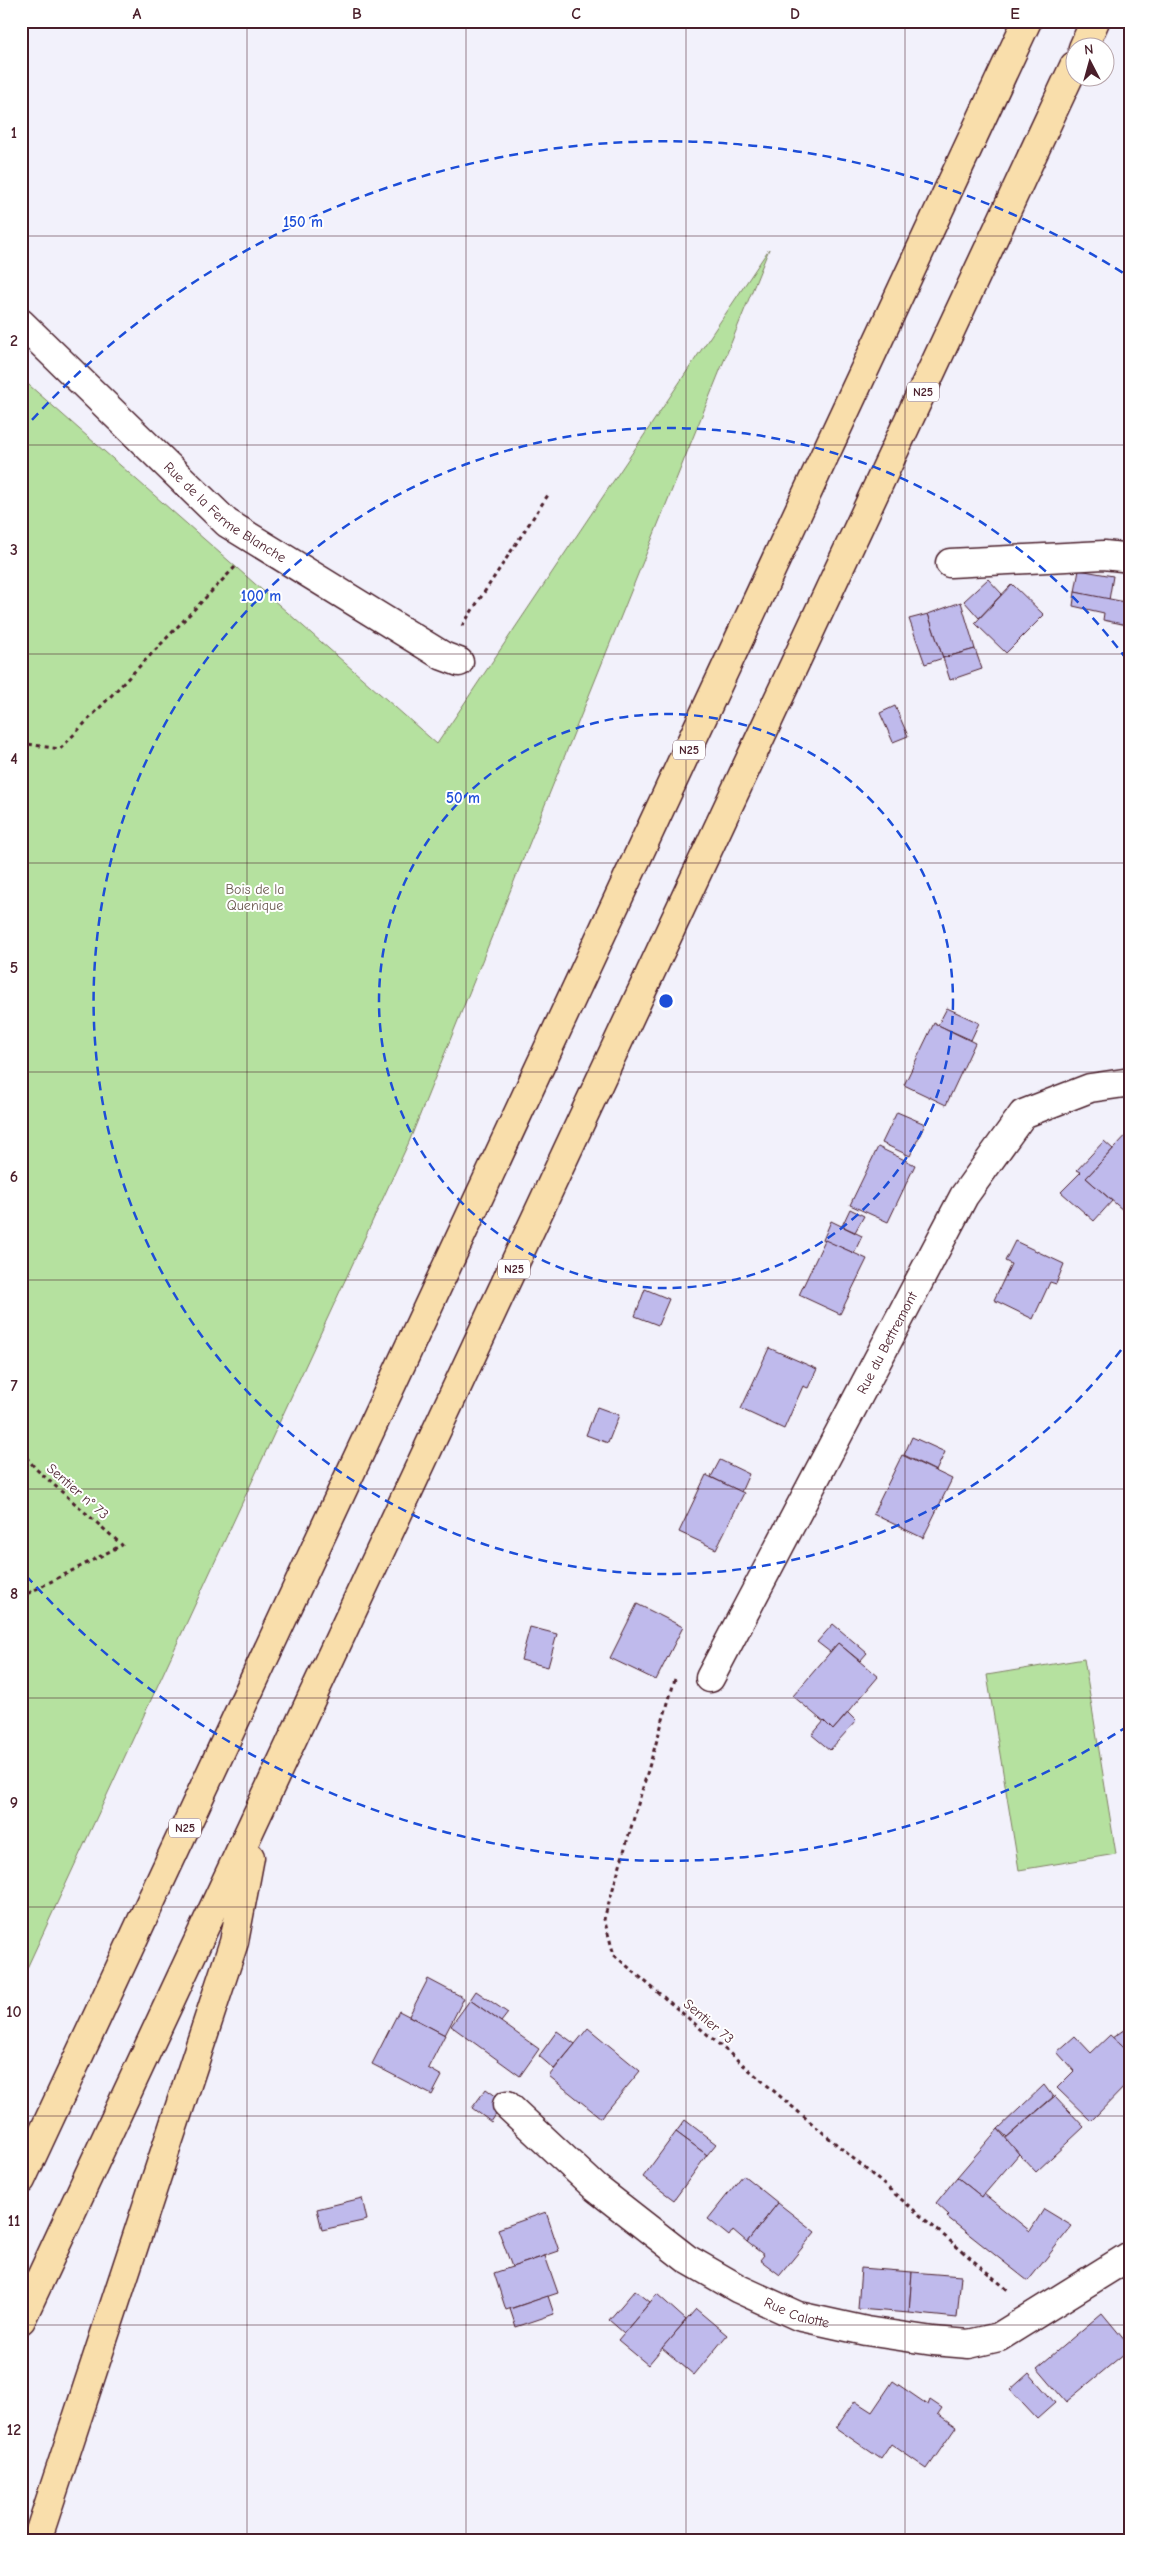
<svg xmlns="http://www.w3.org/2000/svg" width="1152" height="2561" font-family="'Comic Neue',sans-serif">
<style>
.green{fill:#b5e19f;stroke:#808065}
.building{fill:#bfbaec;stroke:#4a1f2b}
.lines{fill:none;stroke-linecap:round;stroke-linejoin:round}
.minor-casing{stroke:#4a1f2b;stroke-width:31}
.highway-casing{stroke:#4a1f2b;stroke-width:31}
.path{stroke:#4a1f2b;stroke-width:3;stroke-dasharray:4 4;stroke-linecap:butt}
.minor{stroke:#fff;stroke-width:28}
.highway{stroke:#f9deab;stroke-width:28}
.grid{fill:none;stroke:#4a1f2b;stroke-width:1;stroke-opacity:0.55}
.ring{fill:none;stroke:#1d4ed8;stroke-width:2.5;stroke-dasharray:9 6}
.labels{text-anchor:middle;stroke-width:4;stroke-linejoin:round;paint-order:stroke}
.shield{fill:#fff;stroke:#80626b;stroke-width:1}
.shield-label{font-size:12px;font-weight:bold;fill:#4a1f2b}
.street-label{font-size:14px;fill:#4a1f2b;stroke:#fff}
.park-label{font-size:14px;fill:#6a594e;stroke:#fff}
.centre{fill:#1d4ed8;stroke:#fff;stroke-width:2.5}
.ring-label{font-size:15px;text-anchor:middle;font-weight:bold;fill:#1d4ed8;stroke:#fff;stroke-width:4;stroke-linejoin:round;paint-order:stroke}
.neatline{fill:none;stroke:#4a1f2b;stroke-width:2}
.grid-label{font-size:16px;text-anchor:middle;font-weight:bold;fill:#4a1f2b}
</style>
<rect width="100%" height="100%" fill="#f2f1fb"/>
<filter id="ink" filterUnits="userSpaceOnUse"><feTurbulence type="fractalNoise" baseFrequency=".02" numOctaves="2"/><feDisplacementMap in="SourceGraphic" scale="10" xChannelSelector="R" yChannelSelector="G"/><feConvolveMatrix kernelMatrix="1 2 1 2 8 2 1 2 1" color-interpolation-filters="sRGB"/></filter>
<g filter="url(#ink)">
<g class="green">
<path d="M769,249L409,1142L21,1981V378L437,744Z"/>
<path d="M1084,1659L1116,1854L1019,1870L987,1675Z"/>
</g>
<g class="building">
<path d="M1079,570L1113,576L1109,600L1075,592Z"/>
<path d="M988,579L1002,594L979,618L964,601Z"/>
<path d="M1012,584L1044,615L1006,653L975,623Z"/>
<path d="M1075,592L1130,603L1127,625L1103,620L1104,613L1073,606Z"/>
<path d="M961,602L975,649L943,658L928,614Z"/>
<path d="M928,614L943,658L925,664L909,619Z"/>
<path d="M975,649L982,669L950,680L943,658Z"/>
<path d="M895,706L908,736L893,742L880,713Z"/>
<path d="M947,1008L979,1023L971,1040L938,1025Z"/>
<path d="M934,1023L975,1043L946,1105L904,1085Z"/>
<path d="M897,1112L925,1124L910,1156L882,1143Z"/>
<path d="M1131,1130V1204L1124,1211L1086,1178Z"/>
<path d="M1104,1141L1113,1149L1086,1178L1112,1201L1094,1221L1061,1192L1081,1172L1077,1170Z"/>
<path d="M878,1147L915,1165L888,1222L850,1205Z"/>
<path d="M850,1209L864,1216L855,1232L842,1226Z"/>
<path d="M831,1221L862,1236L854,1253L823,1240Z"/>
<path d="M825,1240L867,1259L840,1314L799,1295Z"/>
<path d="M1015,1241L1064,1264L1056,1284L1050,1282L1033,1319L994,1300L1011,1264L1005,1261Z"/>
<path d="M645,1289L669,1299L658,1325L635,1316Z"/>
<path d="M769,1348L817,1369L808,1388L803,1386L784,1429L741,1409Z"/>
<path d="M597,1407L619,1415L608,1443L586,1435Z"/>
<path d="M912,1437L945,1452L936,1471L904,1455Z"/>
<path d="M902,1455L952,1479L923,1538L873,1514Z"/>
<path d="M720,1460L749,1474L741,1492L711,1477Z"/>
<path d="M706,1475L744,1493L716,1549L679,1532Z"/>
<path d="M637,1604L683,1627L656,1680L610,1658Z"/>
<path d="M833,1624L867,1653L860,1661L838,1643L830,1652L817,1642Z"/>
<path d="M530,1627L557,1634L548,1667L521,1660Z"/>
<path d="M838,1643L878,1677L833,1730L793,1696Z"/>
<path d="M848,1713L856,1721L830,1750L812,1735L824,1721L833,1730Z"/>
<path d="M428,1979L464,1998L445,2035L409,2016Z"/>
<path d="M476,1991L508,2013L501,2022L470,2000Z"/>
<path d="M470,2000L539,2049L520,2076L451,2026Z"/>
<path d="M399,2011L445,2035L428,2068L442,2076L432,2095L372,2064Z"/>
<path d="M1131,2025V2054L1112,2038Z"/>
<path d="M588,2028L640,2071L601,2118L549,2076Z"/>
<path d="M557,2031L575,2044L554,2069L539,2056Z"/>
<path d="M1110,2035L1131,2054V2080L1091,2121L1057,2088L1074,2071L1057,2052L1075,2036L1091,2053Z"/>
<path d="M1044,2085L1053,2097L1007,2137L998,2129Z"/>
<path d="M486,2089L504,2102L491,2122L472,2108Z"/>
<path d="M1055,2096L1084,2127L1036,2172L1005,2139Z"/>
<path d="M685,2120L716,2144L707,2155L676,2132Z"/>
<path d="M998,2129L1019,2154L982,2197L957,2177Z"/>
<path d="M676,2132L707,2155L674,2200L643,2177Z"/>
<path d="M743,2175L778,2203L747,2242L733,2230L729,2236L708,2219Z"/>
<path d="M957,2177L982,2197L984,2194L1030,2231L1044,2209L1072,2226L1028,2281L947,2217L949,2215L936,2203Z"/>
<path d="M362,2198L367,2220L322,2230L317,2209Z"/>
<path d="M778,2203L815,2232L780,2275L760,2260L764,2255L747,2242Z"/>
<path d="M546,2212L559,2251L512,2267L498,2229Z"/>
<path d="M545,2256L558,2293L506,2310L494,2273Z"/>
<path d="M861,2268L912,2272L909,2313L858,2309Z"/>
<path d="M912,2272L961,2276L957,2318L909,2313Z"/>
<path d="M635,2290L650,2302L624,2333L609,2320Z"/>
<path d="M657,2294L686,2320L648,2365L618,2340Z"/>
<path d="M548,2296L554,2314L516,2327L510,2309Z"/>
<path d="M696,2309L727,2335L694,2375L662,2348Z"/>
<path d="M1102,2313L1131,2348L1066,2402L1037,2368Z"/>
<path d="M1029,2373L1055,2403L1037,2419L1010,2390Z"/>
<path d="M893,2381L928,2405L930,2400L942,2408L938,2414L956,2427L927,2469L891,2444L881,2459L836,2428L855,2401L872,2412Z"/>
</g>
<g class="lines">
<defs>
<g id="minor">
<path id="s1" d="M21,323L227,523L443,656L459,662"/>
<path d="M950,563L1104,555L1131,558"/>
<path id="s2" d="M710,1678L964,1196L1023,1114L1090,1088L1131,1082"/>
<path id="s3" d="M507,2105L596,2188L687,2259L739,2289L798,2316L866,2331L933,2341L969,2344L999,2337L1131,2255"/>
</g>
<g id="highway">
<path d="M1083,48L1095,21"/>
<path d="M21,2180L1027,21"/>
<path d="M21,2320L1074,66"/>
<path d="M37,2540L234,1942L250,1857"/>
</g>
</defs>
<use href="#minor" class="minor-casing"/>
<use href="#highway" class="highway-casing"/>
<g class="path">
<path d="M462,626L548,495"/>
<path d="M21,743L60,749L235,567"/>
<path d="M21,1451L36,1469L122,1545L21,1597"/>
<path d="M675,1679L604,1919L614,1955L1009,2291"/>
</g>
<use href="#minor" class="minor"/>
<use href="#highway" class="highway"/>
</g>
</g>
<path class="grid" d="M247,21V2540M466,21V2540M686,21V2540M905,21V2540M21,236H1131M21,445H1131M21,654H1131M21,863H1131M21,1072H1131M21,1280H1131M21,1489H1131M21,1698H1131M21,1907H1131M21,2116H1131M21,2325H1131"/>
<g class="ring">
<circle cx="666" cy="1001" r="287"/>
<path d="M1130 1338A573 573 0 1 1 1130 664"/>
<path d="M1128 1726A860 860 0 0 1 22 1571M22 431A860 860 0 0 1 1128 276"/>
</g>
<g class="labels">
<g class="shield">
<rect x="907" y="382.5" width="32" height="19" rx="4"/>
<rect x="673" y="740.5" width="32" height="19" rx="4"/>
<rect x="498" y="1259.5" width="32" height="19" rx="4"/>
<rect x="169" y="1818.5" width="32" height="19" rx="4"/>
</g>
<g class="shield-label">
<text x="923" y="396">N25</text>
<text x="689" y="754">N25</text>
<text x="514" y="1273">N25</text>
<text x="185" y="1832">N25</text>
</g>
<g class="street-label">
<text dy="5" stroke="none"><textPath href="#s1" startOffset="279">Rue de la Ferme Blanche</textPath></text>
<text dy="5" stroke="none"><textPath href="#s2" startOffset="379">Rue du Bettremont</textPath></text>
<text transform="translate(78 1491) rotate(41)" y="5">Sentier n° 73</text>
<text transform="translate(709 2021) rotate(40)" y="5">Sentier 73</text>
<text dy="5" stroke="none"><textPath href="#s3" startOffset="360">Rue Calotte</textPath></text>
</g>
<g class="park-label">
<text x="255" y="894">Bois de la<tspan x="255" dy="16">Quenique</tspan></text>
</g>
</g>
<circle cx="666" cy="1001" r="8" class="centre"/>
<g class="ring-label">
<text x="303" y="227">150 m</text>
<text x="261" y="601">100 m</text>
<text x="463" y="803">50 m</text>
</g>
<rect width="1152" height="2561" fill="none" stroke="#fff" stroke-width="55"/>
<g transform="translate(1090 62) rotate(354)"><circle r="24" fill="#ffffff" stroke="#b7a5aa"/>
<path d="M0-4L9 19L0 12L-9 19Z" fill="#4a1f2b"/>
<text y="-8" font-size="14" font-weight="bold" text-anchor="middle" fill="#4a1f2b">N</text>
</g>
<rect x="28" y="28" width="1096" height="2506" class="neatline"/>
<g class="grid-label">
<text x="137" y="19">A</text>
<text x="357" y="19">B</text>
<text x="576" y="19">C</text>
<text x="795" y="19">D</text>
<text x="1015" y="19">E</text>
<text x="14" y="138">1</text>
<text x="14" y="346">2</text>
<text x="14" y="555">3</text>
<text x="14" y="764">4</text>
<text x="14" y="973">5</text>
<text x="14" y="1182">6</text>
<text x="14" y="1391">7</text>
<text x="14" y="1599">8</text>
<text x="14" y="1808">9</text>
<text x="14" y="2017">10</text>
<text x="14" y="2226">11</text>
<text x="14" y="2435">12</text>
</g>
</svg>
